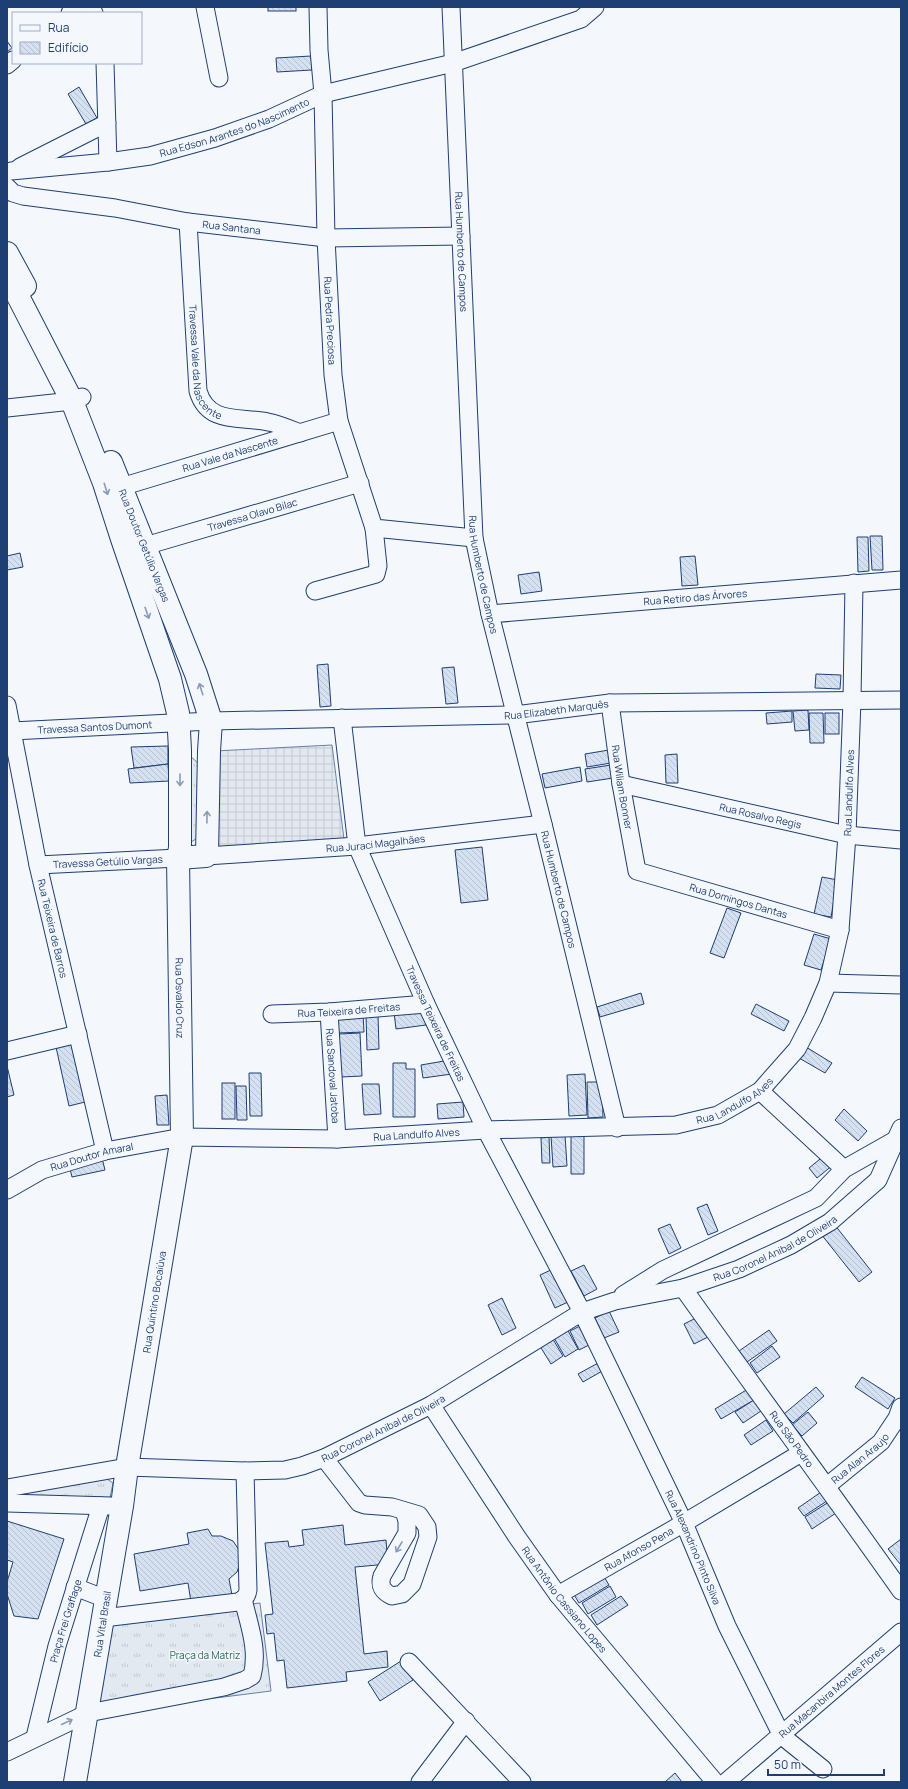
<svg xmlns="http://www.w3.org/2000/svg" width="908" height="1789" font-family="Manrope,sans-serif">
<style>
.grass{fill:url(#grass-tufts);stroke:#687fa3}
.plaza{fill:url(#plaza-grid);stroke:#687fa3}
.building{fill:url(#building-back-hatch);stroke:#1d3f73}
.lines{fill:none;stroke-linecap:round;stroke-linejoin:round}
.minor-casing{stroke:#1d3f73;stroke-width:19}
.major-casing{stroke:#1d3f73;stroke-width:24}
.minor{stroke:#f4f7fb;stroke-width:17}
.major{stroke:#f4f7fb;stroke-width:22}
.oneway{stroke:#889bb7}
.labels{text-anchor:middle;stroke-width:3;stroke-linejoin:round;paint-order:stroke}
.street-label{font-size:10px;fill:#1d3f73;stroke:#f4f7fb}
.park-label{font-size:10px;fill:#2c6c60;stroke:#f4f7fb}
</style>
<defs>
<pattern id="grass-tufts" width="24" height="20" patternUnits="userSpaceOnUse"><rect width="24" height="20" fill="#e3e9f0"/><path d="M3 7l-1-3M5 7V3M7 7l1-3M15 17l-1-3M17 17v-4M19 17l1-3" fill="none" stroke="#c2c9d1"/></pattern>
<pattern id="plaza-grid" width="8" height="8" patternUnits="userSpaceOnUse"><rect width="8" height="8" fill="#e3e8f0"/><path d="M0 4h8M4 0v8" fill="none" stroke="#c2c8d1"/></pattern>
<pattern id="building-back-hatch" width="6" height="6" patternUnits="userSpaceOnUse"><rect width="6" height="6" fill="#d5e0f0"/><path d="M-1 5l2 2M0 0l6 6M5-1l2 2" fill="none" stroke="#b6c1d1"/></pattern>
</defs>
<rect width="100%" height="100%" fill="#f4f7fb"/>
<g class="grass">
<path d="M188,754L199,764L197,838L187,845Z"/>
<path d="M107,1479L113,1483L110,1498L7,1496Z"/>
<path d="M260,1603L271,1691L97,1713L111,1622Z"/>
</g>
<path class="plaza" d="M332,745L345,847L216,858L215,751Z"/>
<g class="building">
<rect x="268" y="7" width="28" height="4"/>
<path d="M7,41L12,48L7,52Z"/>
<path d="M311,56L312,70L277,72L276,58Z"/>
<path d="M79,87L97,118L86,124L68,94Z"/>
<path d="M870,536H882L883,570H872Z"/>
<path d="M857,537H868L869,571L858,572Z"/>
<path d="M20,553L23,567L7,570V556Z"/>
<path d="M695,556L698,585L682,586L680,557Z"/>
<path d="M539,572L542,591L521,594L518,575Z"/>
<path d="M328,664L331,706L320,707L317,665Z"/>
<path d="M454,667L458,703L446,704L442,668Z"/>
<path d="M816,674L841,675L840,689L815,688Z"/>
<path d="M808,710L809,730L795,731L793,711Z"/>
<path d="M792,711V722L767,724L766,713Z"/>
<path d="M809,713H823L824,743H810Z"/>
<rect x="825" y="713" width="14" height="21"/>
<path d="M168,746V764L134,768L131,747Z"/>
<path d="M609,750L611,763L587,767L585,754Z"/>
<path d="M677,754L678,783H666L665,755Z"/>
<path d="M168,764L169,781L130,783L128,769Z"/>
<path d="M611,765L613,778L587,782L585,769Z"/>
<path d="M580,767L582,781L545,788L542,774Z"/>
<path d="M482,847L488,900L461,903L455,850Z"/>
<path d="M822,877L838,880L831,917L814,914Z"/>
<path d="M727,908L741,913L724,958L710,953Z"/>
<path d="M814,934L831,939L821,970L804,965Z"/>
<path d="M641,993L644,1004L600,1017L597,1007Z"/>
<path d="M756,1004L789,1021L784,1031L751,1014Z"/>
<path d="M424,1007L426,1025L396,1029L394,1012Z"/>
<path d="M363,1014L364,1032L338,1033L337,1015Z"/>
<path d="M366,1014H378L379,1049L367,1050Z"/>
<path d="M360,1033L362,1076L341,1077L339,1034Z"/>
<path d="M73,1044L85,1102L69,1106L56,1047Z"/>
<path d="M806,1047L832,1063L825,1073L799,1058Z"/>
<path d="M450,1060L452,1074L423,1078L421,1065Z"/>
<path d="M393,1063H406V1069H415V1117H393Z"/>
<path d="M7,1066L14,1095L7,1097Z"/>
<path d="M249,1073H261L262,1116H250Z"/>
<path d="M585,1074L587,1115L569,1116L567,1075Z"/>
<path d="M587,1082H602L603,1117L588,1118Z"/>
<rect x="222" y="1083" width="13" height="36"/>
<path d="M362,1084H379L381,1114L364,1115Z"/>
<path d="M236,1086H246L247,1120H237Z"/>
<path d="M167,1095L169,1125H157L155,1096Z"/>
<path d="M463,1102L464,1117L438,1119L437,1104Z"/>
<path d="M844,1109L867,1131L858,1141L835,1120Z"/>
<path d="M571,1134L584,1135V1174H571Z"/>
<path d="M565,1135L567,1166L553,1167L551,1136Z"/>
<path d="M549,1137L550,1163H542L541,1138Z"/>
<path d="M825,1155L833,1165L817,1178L809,1168Z"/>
<path d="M102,1158L105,1170L72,1177L69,1165Z"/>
<path d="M707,1204L718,1231L708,1235L697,1208Z"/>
<path d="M670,1224L681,1248L669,1254L658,1229Z"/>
<path d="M834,1224L872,1272L859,1282L821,1234Z"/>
<path d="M584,1265L597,1289L584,1296L571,1271Z"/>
<path d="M553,1269L568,1302L555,1308L540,1275Z"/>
<path d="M502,1298L516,1328L502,1335L488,1305Z"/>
<path d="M609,1311L619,1332L604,1338L595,1318Z"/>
<path d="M698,1317L708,1337L694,1344L684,1324Z"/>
<path d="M582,1325L591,1344L579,1350L570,1331Z"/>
<path d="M567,1329L578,1349L565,1357L553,1336Z"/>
<path d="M769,1330L777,1341L747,1362L739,1351Z"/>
<path d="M551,1336L563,1356L551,1364L538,1343Z"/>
<path d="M772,1346L780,1357L757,1373L750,1363Z"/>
<path d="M600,1362L604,1370L583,1382L578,1374Z"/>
<path d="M862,1377L895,1398L888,1409L855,1387Z"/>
<path d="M816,1387L824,1396L793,1423L784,1414Z"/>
<path d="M748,1389L754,1400L721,1419L715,1409Z"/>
<path d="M754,1400L761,1411L743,1423L735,1412Z"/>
<path d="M808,1412L817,1423L802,1436L792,1425Z"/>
<path d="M766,1420L773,1431L751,1445L744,1435Z"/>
<path d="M824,1490L830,1499L804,1516L798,1508Z"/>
<path d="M832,1500L839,1511L812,1529L805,1517Z"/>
<path d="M7,1521L64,1539L38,1619L14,1616L7,1594V1582L13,1562L7,1560Z"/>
<path d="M343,1525L345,1545L386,1540L388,1564L355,1567L364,1654L387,1651L388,1667L346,1672L347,1681L287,1688L284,1660L277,1661L274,1633L267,1634L265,1615L273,1614L265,1543L288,1541L289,1547L304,1545L302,1530Z"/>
<path d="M208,1529L212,1536H221L233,1541L239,1550L241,1561L237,1572L229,1579L232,1595L191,1602L188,1583L140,1591L134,1554L189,1544L187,1533Z"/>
<path d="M901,1539V1563L900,1564L888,1549Z"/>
<path d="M603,1575L609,1585L579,1603L573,1593Z"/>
<path d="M610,1586L616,1597L588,1614L582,1603Z"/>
<path d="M621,1596L628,1605L597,1625L591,1615Z"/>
<path d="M401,1661L413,1680L380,1701L368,1682Z"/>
<path d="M675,1773L682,1782H665Z"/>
</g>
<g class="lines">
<defs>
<g id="minor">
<path d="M91,7L94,13"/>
<path d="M205,7L219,78"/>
<path id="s1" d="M318,7L319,50L323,94L326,238L333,375L339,421L374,528L474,538"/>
<path id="s2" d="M451,7L474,538L490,614L543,824L617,1128"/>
<path d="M70,13L77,7"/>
<path d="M105,63L108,162"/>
<path d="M7,65L13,60"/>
<path d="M20,167L107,123"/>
<path id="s3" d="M11,171L108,162L150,156L215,138L269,119L323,94L453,63L581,19L595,7"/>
<path id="s4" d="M7,187L13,193L23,196L115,208L188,222L326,238L461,236"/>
<path id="s5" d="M188,222L198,391C208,425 240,416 268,422C279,424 290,429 300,433"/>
<path d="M7,408L72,401L82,397"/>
<path id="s6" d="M121,487L339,421"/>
<path id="s7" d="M145,546L360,483"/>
<path d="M315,591L376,574L378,566L374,528"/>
<path id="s8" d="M490,614L901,580"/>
<path id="s9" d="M610,703L621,784L637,871L840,930"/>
<path id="s10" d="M7,705L38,865L105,1151"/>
<path id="s11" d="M342,718L357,846L426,1004L486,1130L582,1312L684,1523L727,1626L782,1736L823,1769"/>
<path id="s12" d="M12,731L211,721L515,715L610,703L901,700"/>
<path id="s13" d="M621,784L847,835L901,840"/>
<path id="s14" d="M206,856L357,846L543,824"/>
<path id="s15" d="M38,865L178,858"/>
<path d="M828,983L901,985"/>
<path id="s16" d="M329,1012L337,1139"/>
<path id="s17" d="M272,1014L329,1012L426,1004"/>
<path d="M7,1051L78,1034"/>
<path d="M760,1091L844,1169"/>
<path id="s18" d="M7,1190L42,1170L105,1151L182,1137L337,1139L486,1130L676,1125L718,1115L760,1091L797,1049L813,1018L828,983L840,930L847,835L852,700L854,583"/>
<path id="s19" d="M683,1288C755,1389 829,1489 901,1591"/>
<path d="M623,1295L663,1270L816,1198L844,1169L897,1139"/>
<path id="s20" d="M431,1405L517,1537L558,1595L715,1782"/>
<path d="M324,1458L359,1503L365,1505L392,1507L419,1515L427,1527L428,1537L412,1584L402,1594L392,1596C383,1592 379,1586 382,1576L407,1533V1521L404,1511"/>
<path id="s21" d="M827,1486L881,1442L897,1418L901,1407"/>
<path id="s22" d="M7,1488L127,1467L245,1471L285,1470L302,1466L324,1458L431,1405L582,1312L615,1301L683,1288L739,1269L791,1245L830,1222L878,1180L901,1128"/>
<path d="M7,1503L111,1506"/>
<path d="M75,1587L106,1599"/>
<path id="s23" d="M558,1595L684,1523L801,1453"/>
<path d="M103,1618L238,1602C244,1599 247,1597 248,1590L245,1471"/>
<path d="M409,1662L522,1782"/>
<path id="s24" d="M35,1737L57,1646L101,1506"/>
<path d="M7,1752L88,1713L224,1687L245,1680L252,1676C259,1650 249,1625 243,1599"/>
<path d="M420,1782L466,1721"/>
<path id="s25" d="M726,1782L901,1632"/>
</g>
<g id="major">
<path d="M7,253L25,286"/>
<path id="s26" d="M7,275L72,401L104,483L122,539L170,679L178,713L180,750V848L178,858L182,1137L127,1467L122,1506L75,1782"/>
<path id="s27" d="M111,462L196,674L211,721L209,751L207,854L206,856L178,858"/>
</g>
</defs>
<use href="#minor" class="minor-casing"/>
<use href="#major" class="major-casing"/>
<use href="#minor" class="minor"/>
<use href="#major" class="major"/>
</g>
<defs><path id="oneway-shaft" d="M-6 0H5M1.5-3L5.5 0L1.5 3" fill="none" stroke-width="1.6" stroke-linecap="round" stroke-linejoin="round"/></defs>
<g class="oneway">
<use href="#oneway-shaft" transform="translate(106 489) rotate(72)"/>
<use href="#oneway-shaft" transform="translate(147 613) rotate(71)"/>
<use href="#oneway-shaft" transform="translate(201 689) rotate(-108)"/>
<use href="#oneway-shaft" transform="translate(180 780) rotate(90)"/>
<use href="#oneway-shaft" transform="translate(207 817) rotate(-89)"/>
<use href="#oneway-shaft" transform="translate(399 1547) rotate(121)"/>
<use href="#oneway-shaft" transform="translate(67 1722) rotate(-25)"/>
</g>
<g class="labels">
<g class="street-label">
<text dy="4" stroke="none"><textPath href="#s3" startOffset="229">Rua Edson Arantes do Nascimento</textPath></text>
<text dy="4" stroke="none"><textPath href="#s4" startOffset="230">Rua Santana</textPath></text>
<text dy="4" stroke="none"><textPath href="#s2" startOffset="245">Rua Humberto de Campos</textPath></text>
<text dy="4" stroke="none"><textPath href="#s1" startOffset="314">Rua Pedra Preciosa</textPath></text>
<text dy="4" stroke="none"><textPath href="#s5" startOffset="144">Travessa Vale da Nascente</textPath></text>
<text dy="4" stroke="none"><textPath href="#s6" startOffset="114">Rua Vale da Nascente</textPath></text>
<text dy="4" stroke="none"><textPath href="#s7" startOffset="112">Travessa Olavo Bilac</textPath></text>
<text dy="4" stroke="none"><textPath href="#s27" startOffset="90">Rua Doutor Getúlio Vargas</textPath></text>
<text dy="4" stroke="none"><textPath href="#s2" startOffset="569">Rua Humberto de Campos</textPath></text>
<text dy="4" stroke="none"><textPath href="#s8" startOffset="206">Rua Retiro das Árvores</textPath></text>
<text dy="4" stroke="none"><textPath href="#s12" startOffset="545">Rua Elizabeth Marquês</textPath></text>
<text dy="4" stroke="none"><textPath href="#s12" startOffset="83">Travessa Santos Dumont</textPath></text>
<text dy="4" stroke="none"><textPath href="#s9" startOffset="85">Rua Wiliam Bonner</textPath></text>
<text dy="4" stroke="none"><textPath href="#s18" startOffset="1091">Rua Landulfo Alves</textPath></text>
<text dy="4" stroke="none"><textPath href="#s13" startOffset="143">Rua Rosalvo Regis</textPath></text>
<text dy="4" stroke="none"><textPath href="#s14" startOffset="170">Rua Juraci Magalhães</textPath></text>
<text dy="4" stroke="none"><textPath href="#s15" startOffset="70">Travessa Getúlio Vargas</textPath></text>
<text dy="4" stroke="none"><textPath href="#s2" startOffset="893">Rua Humberto de Campos</textPath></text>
<text dy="4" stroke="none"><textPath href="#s9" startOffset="276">Rua Domingos Dantas</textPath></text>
<text dy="4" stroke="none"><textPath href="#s10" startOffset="228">Rua Teixeira de Barros</textPath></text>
<text dy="4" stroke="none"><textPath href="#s26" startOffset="757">Rua Osvaldo Cruz</textPath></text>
<text dy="4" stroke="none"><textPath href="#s17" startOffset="77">Rua Teixeira de Freitas</textPath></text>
<text dy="4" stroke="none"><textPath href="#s11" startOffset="323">Travessa Teixeira de Freitas</textPath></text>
<text dy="4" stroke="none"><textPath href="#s16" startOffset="64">Rua Sandoval Jatoba</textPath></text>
<text dy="4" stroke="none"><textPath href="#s18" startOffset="743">Rua Landulfo Alves</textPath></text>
<text dy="4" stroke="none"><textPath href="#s18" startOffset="419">Rua Landulfo Alves</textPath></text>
<text dy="4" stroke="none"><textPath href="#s18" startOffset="92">Rua Doutor Amaral</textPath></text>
<text dy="4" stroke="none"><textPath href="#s22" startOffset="822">Rua Coronel Anibal de Oliveira</textPath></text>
<text transform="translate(154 1302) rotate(-81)" y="4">Rua Quintino Bocaiúva</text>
<text dy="4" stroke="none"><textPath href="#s22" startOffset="387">Rua Coronel Anibal de Oliveira</textPath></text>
<text dy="4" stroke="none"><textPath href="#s19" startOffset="186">Rua São Pedro</textPath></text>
<text dy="4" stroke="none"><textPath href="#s21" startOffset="43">Rua Alan Araujo</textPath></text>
<text dy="4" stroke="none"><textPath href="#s11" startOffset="907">Rua Alexandrino Pinto Silva</textPath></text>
<text dy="4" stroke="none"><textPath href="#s23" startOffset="93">Rua Afonso Pena</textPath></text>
<text dy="4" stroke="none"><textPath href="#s20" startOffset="236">Rua Antônio Cassiano Lopes</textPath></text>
<text dy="4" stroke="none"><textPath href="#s24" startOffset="120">Praça Frei Graflage</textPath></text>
<text transform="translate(102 1624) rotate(-81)" y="4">Rua Vital Brasil</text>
<text dy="4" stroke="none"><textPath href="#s25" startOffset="139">Rua Macanbira Montes Flores</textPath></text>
</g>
<g class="park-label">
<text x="205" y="1659">Praça da Matriz</text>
</g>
</g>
<rect width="908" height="1789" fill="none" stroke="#1d3f73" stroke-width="16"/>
<rect x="12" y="12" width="130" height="52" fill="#f4f7fb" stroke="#9eadc5"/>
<rect x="20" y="25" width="20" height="6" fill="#f4f7fb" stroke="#9eadc5"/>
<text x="48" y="32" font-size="12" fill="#1d3f73">Rua</text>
<rect x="20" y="42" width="20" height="12" fill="url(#building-back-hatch)" stroke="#9eadc5"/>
<text x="48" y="52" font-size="12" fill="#1d3f73">Edifício</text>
<path d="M768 1769v6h116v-6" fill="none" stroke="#1d3f73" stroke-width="2"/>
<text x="774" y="1769" font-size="12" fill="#1d3f73" stroke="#f4f7fb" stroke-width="3" paint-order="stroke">50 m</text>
</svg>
